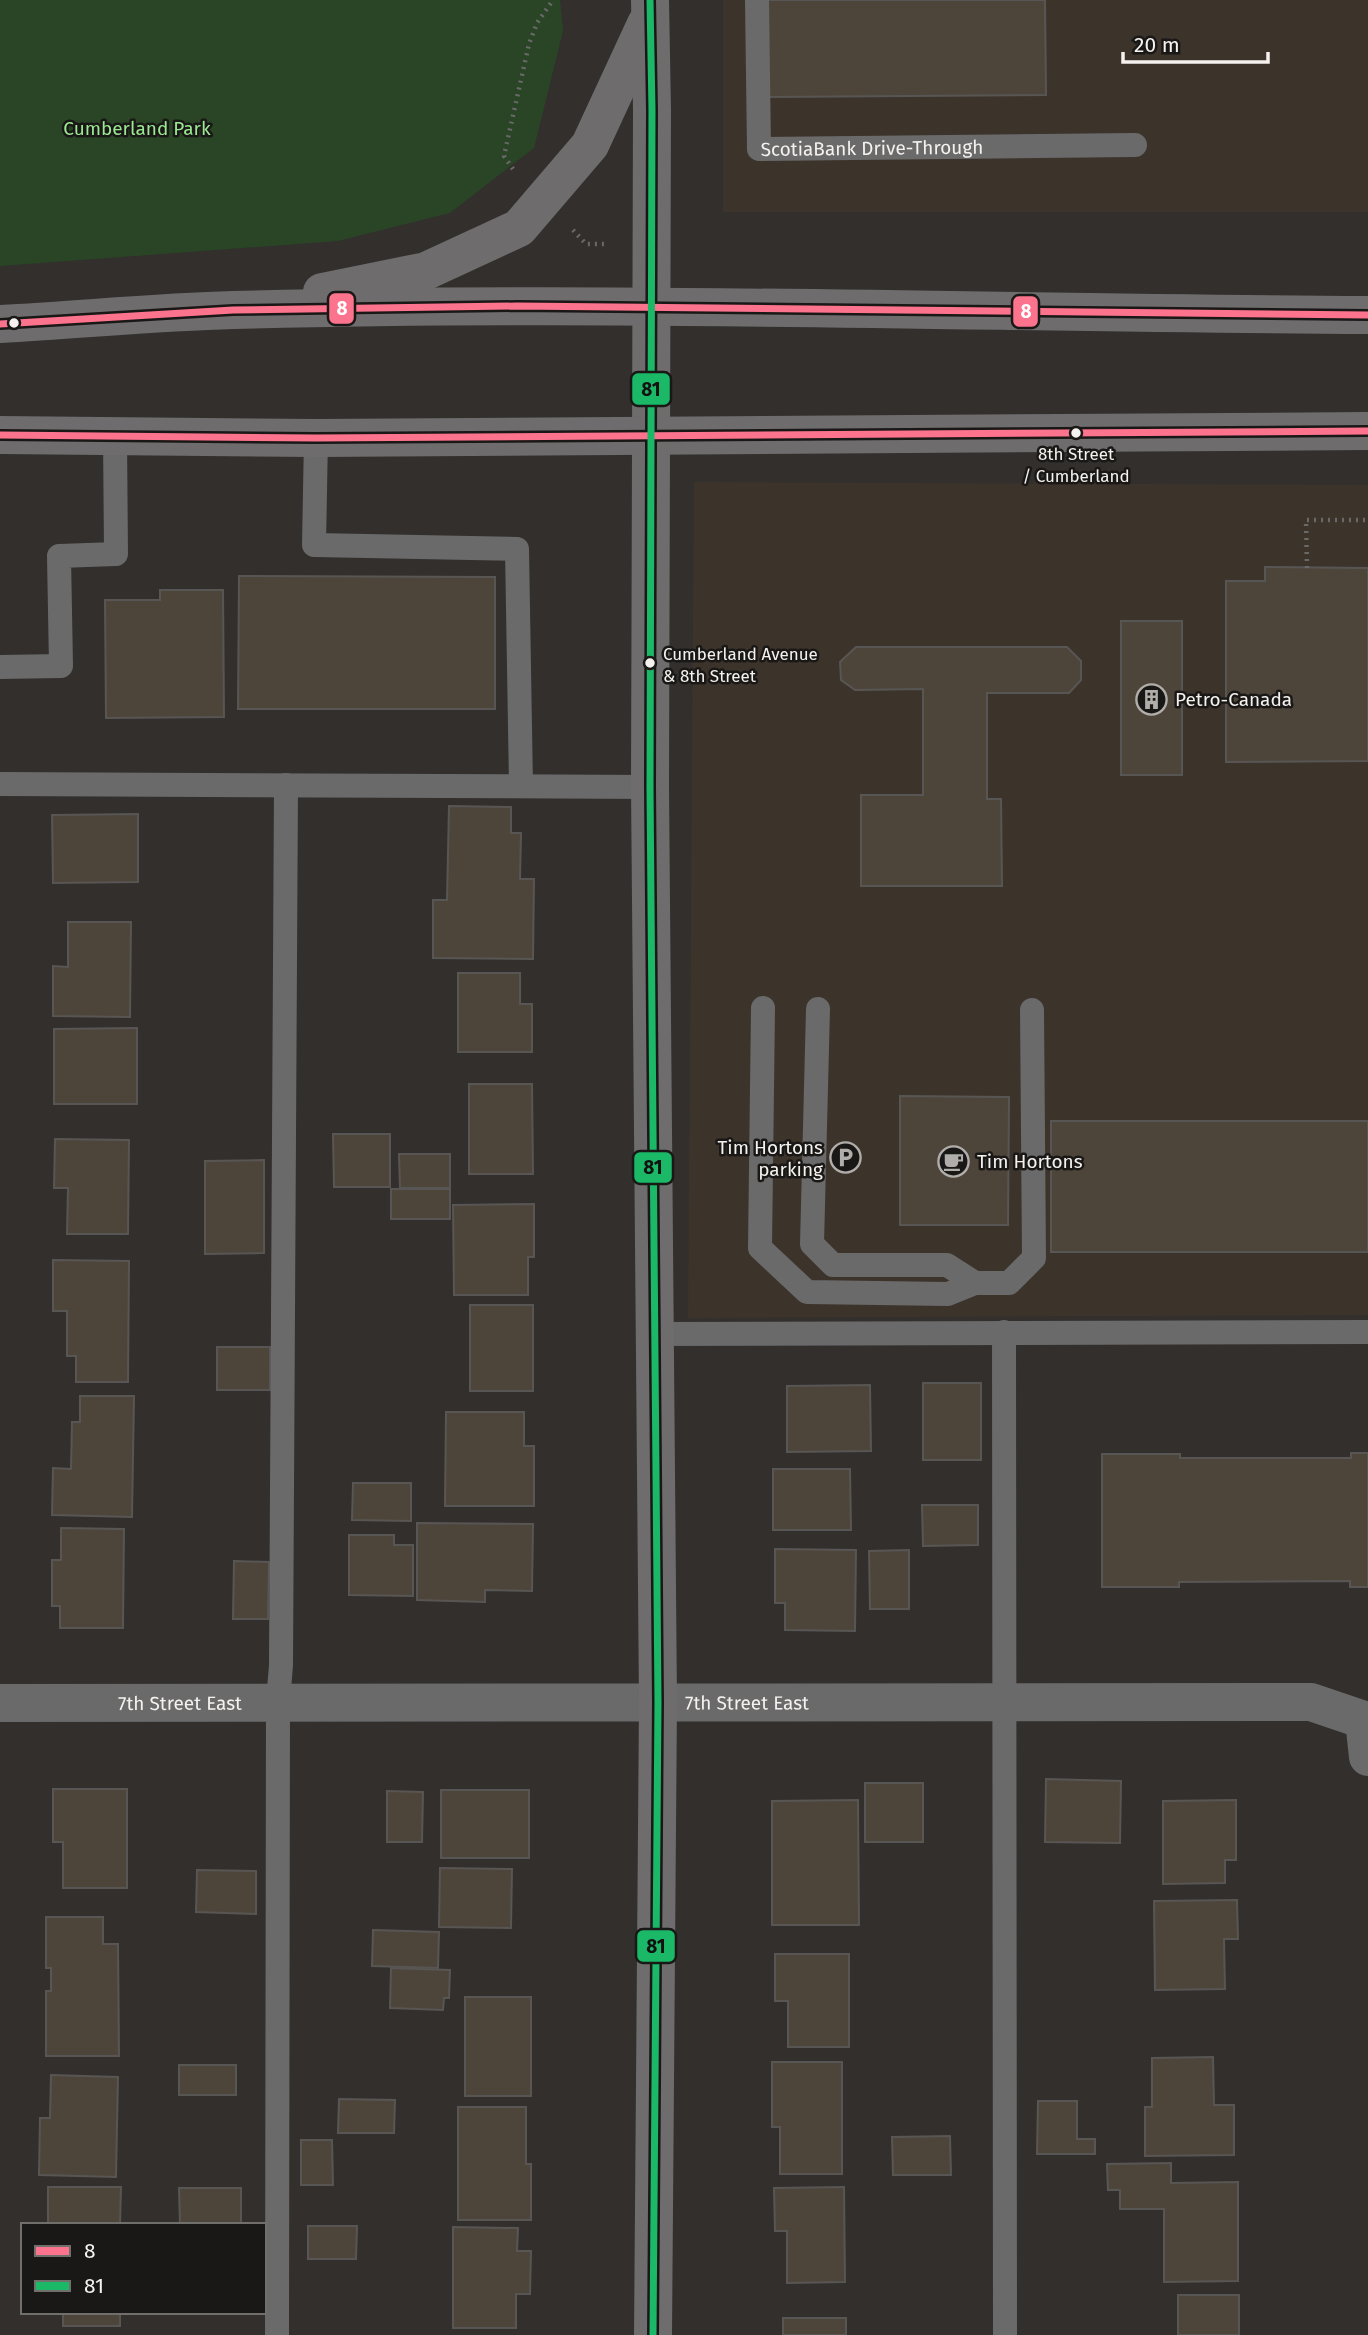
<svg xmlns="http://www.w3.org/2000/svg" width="1368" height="2335" font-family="'Fira Sans',sans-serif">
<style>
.built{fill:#3c332b}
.green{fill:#294526}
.building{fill:#4e453a;stroke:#585654;stroke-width:2}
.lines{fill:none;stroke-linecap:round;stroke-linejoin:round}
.path{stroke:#6a6969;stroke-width:4.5;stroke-dasharray:2 5;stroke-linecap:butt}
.lane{stroke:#6a6a6b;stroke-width:24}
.street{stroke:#6a6a6b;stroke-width:38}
.secondary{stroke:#6e6c6d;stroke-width:38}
.bus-1-casing{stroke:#1a1816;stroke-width:12}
.bus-2-casing{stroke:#1a1816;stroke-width:12}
.bus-1{stroke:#fc738d;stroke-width:7}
.bus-2{stroke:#1ab867;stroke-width:7}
.bus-dot{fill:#f4f1ee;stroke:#1a1816;stroke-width:2.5}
.labels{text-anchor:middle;stroke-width:5;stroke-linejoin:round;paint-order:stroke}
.bus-label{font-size:17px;fill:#f4f1ee;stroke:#1a1816}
.park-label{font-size:19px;fill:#9be992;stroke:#1a1816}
.street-label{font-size:19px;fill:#f4f1ee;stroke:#1a1816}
.poi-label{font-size:19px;fill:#f4f1ee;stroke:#1a1816;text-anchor:start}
.line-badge{stroke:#1a1816;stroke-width:2.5}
.badge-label{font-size:19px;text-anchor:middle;font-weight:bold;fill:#fff}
.pale-badge-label{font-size:19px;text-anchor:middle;font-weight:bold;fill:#111}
</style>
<rect width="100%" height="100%" fill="#322f2d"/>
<g class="built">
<rect x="723" y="0" width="645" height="212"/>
<path d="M694,482L1368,485V1315L688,1318Z"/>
</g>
<path class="green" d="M0,0H560L563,31L534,148L450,213L338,241L0,266Z"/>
<g class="building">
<path d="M766,0H1045L1046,95L767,97Z"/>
<path d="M1265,567L1368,568V761L1226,762V581H1265Z"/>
<path d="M239,576L495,577V709H238Z"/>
<path d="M160,590H223L224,717L106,718L105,600H160Z"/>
<rect x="1121" y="621" width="61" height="154"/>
<path d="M856,647H1067L1081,661V680L1069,693H987V799H1001L1002,886H861V795H923V689L855,690L841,680L840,662Z"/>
<path d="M449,806L511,807V833H521L520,879H534L533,959L433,958V900H447Z"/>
<path d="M138,814V882L53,883L52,815Z"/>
<path d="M68,922H131L130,1017L53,1016V966L68,967Z"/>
<path d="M458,973H520V1004H532V1052H458Z"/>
<path d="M137,1028V1104H54V1029Z"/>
<path d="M469,1084H532L533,1174H469Z"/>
<path d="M900,1096L1009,1097L1008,1225H900Z"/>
<rect x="1051" y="1121" width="317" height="131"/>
<path d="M333,1134H390V1187H334Z"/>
<path d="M55,1139L129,1140L128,1234H67L68,1188H54Z"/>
<path d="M399,1154H450V1188H400Z"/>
<path d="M264,1160V1253L205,1254V1161Z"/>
<rect x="391" y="1189" width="59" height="30"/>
<path d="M534,1204V1257H528V1295H454L453,1205Z"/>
<path d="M53,1260L129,1261L128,1382H76V1356H67V1311H53Z"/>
<rect x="470" y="1305" width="63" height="86"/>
<rect x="217" y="1347" width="53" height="43"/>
<rect x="923" y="1383" width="58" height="77"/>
<path d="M870,1385L871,1451L787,1452V1386Z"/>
<path d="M80,1396H134L132,1517L52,1515L53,1468L71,1469L72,1422H80Z"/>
<path d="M446,1412H524V1446H534V1506H445Z"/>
<path d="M1351,1453H1368V1587H1350V1581L1179,1582V1587H1102V1454H1180V1458H1351Z"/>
<path d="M773,1469H850L851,1530H773Z"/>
<path d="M353,1483H411V1521L352,1520Z"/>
<path d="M922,1505H978V1545L923,1546Z"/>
<path d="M417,1523L533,1524L532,1591L485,1590V1602L417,1600Z"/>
<path d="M61,1528L124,1529L123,1628H60V1606H52V1560H61Z"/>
<path d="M349,1535H394V1545H413V1596L349,1595Z"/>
<path d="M775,1549L856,1550L855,1631L785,1630V1603H775Z"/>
<path d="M909,1550V1609H870L869,1551Z"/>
<path d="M234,1561L269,1562L268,1619H233Z"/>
<path d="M1046,1779L1121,1781L1120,1843L1045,1842Z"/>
<rect x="865" y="1783" width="58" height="59"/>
<path d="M53,1789H127V1888H63V1842H53Z"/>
<rect x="441" y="1790" width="88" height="68"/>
<path d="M387,1791L423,1792L422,1842H387Z"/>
<path d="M858,1800L859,1925H772V1801Z"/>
<path d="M1236,1800V1860H1225V1883L1163,1884V1801Z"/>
<path d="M440,1868L512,1869L511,1928L439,1927Z"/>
<path d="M197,1870L256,1871V1914L196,1912Z"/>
<path d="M1237,1900L1238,1939H1224L1225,1989L1155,1990L1154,1901Z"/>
<path d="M46,1917H103V1944H118L119,2056H46V1991H51V1968H46Z"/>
<path d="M373,1930L439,1932L438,1968L372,1966Z"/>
<path d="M775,1954H849V2047H788V2001H775Z"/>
<path d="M391,1968L450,1970L449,1998H444L443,2010L390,2008Z"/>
<rect x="465" y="1997" width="66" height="99"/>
<path d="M1213,2057L1214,2105H1234V2155L1145,2156V2107H1152V2058Z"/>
<path d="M772,2062H842V2174H780V2127H772Z"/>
<rect x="179" y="2065" width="57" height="30"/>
<path d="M51,2075L118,2077L116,2177L39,2175L40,2118H50Z"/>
<path d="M339,2099L395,2100L394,2133H338Z"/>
<path d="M1038,2101H1077V2139H1095V2154H1037Z"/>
<path d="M458,2107H526V2164H531V2220H458Z"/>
<path d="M950,2136L951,2175H893L892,2137Z"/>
<path d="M301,2140H332L333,2185H301Z"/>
<path d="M1171,2163V2183L1238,2182V2281L1164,2282V2209H1120V2190H1108L1107,2164Z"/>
<path d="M48,2187H121L120,2225H48Z"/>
<path d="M844,2187L845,2282L787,2283V2231H775L774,2188Z"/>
<path d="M179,2188H241V2225H180Z"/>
<path d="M308,2226H357L356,2259H308Z"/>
<path d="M453,2227L518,2228L517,2251H531L530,2294H516V2328H453Z"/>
<rect x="1178" y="2295" width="61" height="40"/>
<rect x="63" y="2312" width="57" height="14"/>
<rect x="783" y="2318" width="63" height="17"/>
</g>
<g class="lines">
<g class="path">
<path d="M513,169L504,156L529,44L537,23L553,0"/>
<path d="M573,230L586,244H607"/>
<path d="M1307,568L1306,520H1368"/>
</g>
<g class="lane">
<path id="s1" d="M757,0L759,149L1135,145"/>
<path d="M316,438L314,545L517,549L521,786"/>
<path d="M0,667L61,666L59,556L116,554L115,435"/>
<path d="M0,784L650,787"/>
<path d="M763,1008L760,1248L807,1292L948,1294L975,1283H1009L1034,1258L1032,1010"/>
<path d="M818,1009L812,1244L833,1265H947L975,1283"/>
<path d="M1004,1332L1005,2335"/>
<path d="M655,1334L1368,1332"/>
<path d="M277,2335L278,1702L281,1665L286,785"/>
</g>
<path class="street" id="s2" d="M0,1703L1311,1702L1364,1720L1368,1757"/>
<g class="secondary">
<path d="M650,0L652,110L650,787L658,1702L653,2335"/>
<path d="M322,292L426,271L519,228L590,145L646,24"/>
<path d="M0,324C78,320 156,312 233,310C612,300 990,313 1368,315"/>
<path d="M0,435L316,438L1368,431"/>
</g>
<defs>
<g id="bus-1">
<path d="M0,324L233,310L517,306L1368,315"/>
<path d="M0,435L316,438L1368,431"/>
</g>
<path id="bus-2" d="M650,0L652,110L650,787L658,1702L653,2335"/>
</defs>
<use href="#bus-1" class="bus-1-casing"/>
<use href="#bus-2" class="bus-2-casing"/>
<use href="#bus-1" class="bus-1"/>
<use href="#bus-2" class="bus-2"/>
</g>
<defs>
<symbol id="building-ring" viewBox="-11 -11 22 22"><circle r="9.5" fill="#1a1816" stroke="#b0adaa" stroke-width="1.5"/><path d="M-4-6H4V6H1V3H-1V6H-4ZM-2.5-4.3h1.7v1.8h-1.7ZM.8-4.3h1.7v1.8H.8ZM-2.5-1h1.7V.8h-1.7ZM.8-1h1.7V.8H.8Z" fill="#b0adaa"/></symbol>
<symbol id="parking-ring" viewBox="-11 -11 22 22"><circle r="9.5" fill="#1a1816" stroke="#b0adaa" stroke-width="1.5"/><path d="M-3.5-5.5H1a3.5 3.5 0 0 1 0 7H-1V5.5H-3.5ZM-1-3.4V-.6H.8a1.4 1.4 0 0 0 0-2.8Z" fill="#b0adaa"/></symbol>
<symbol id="cafe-ring" viewBox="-11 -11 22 22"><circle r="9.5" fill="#1a1816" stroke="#b0adaa" stroke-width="1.5"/><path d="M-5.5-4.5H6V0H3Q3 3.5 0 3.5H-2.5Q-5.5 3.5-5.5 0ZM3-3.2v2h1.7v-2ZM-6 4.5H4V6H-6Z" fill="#b0adaa"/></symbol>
</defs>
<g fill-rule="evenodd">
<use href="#building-ring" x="1134" y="682" width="35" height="35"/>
<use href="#parking-ring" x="828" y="1140" width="35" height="35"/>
<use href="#cafe-ring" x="936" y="1144" width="35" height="35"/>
</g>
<g class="bus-dot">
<circle cx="14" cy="323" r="6"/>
<circle cx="1076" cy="433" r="6"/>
<circle cx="650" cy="663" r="6"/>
</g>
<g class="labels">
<g class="bus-label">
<text x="1076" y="460">8th Street<tspan x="1076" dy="22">/ Cumberland</tspan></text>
<text x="663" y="660" text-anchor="start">Cumberland Avenue<tspan x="663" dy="22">&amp; 8th Street</tspan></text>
</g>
<g class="park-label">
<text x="137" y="135">Cumberland Park</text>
</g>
<g class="street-label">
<text dy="7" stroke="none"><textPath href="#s1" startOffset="262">ScotiaBank Drive-Through</textPath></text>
<text dy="7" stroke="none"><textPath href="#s2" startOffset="180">7th Street East</textPath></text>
<text dy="7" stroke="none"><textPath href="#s2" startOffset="747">7th Street East</textPath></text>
</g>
<g class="poi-label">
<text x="1175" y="706">Petro-Canada</text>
<text x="823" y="1154" text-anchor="end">Tim Hortons<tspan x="823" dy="22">parking</tspan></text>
<text x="977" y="1168">Tim Hortons</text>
</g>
</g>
<g class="line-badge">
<rect x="328" y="292" width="27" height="33" rx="7" fill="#fc738d"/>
<rect x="1012" y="295" width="27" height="33" rx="7" fill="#fc738d"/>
<rect x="631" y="372" width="40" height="34" rx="7" fill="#1ab867"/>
<rect x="633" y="1151" width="40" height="33" rx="7" fill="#1ab867"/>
<rect x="636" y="1929" width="40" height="34" rx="7" fill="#1ab867"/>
</g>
<g class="badge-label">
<text x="342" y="315">8</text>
<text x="1026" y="318">8</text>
</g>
<g class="pale-badge-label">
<text x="651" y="396">81</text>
<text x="653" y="1174">81</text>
<text x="656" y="1953">81</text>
</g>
<rect x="21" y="2223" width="245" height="91" fill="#1a1816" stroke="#716f6c" stroke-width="2"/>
<rect x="35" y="2246" width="35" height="10" fill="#fc738d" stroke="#716f6c" stroke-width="2"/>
<text x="84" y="2258" font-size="21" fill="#f4f1ee">8</text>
<rect x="35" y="2281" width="35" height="10" fill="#1ab867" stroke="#716f6c" stroke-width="2"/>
<text x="84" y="2293" font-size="21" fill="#f4f1ee">81</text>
<path d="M1123 52v10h145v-10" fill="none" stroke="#f4f1ee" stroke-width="3.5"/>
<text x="1134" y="52" font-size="21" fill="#f4f1ee" stroke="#1a1816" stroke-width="5" paint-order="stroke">20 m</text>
</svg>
